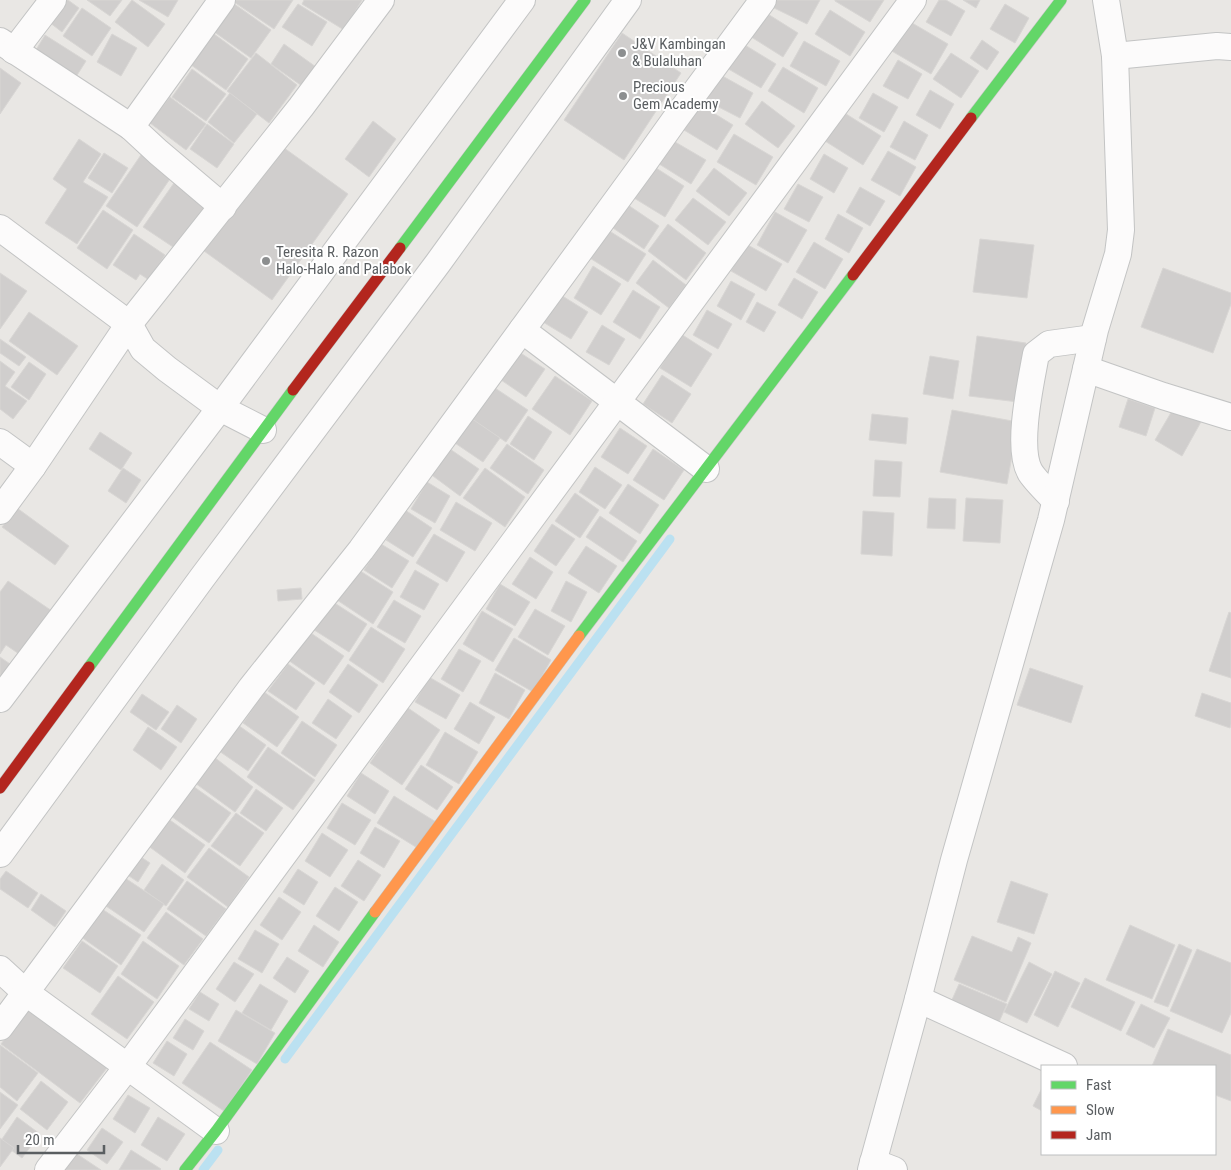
<svg xmlns="http://www.w3.org/2000/svg" width="1231" height="1170" font-family="'Roboto Condensed',sans-serif">
<style>
.lines{fill:none;stroke-linecap:round;stroke-linejoin:round}
.stream{stroke:#bbe1f1;stroke-width:9}
.building{fill:#d0cecd;stroke:#d8d6d4}
.street-casing{stroke:#c3c4c4;stroke-width:28}
.fast-casing{stroke:#c3c4c3;stroke-width:12}
.slow-casing{stroke:#c3c4c3;stroke-width:12}
.jam-casing{stroke:#c3c4c3;stroke-width:12}
.street{stroke:#fcfbfb;stroke-width:26}
.fast{stroke:#63d668;stroke-width:11}
.slow{stroke:#ff974d;stroke-width:11}
.jam{stroke:#b3261e;stroke-width:11}
.poi-dot{fill:#8c8e8f;stroke:#fff;stroke-width:2}
.labels{text-anchor:middle;stroke-width:4;stroke-linejoin:round;paint-order:stroke}
.poi-label{font-size:15px;fill:#5a5e61;stroke:#fff;text-anchor:start}
</style>
<rect width="100%" height="100%" fill="#e9e7e4"/>
<g class="lines">
<g class="stream">
<path d="M285,1059L670,539"/>
<path d="M203,1170L218,1150"/>
</g>
</g>
<g class="building">
<path d="M64,0H68L79,8L62,32L49,22Z"/>
<path d="M87,0H122L110,16Z"/>
<path d="M132,0L165,24L148,47L115,22Z"/>
<path d="M139,0H178L168,17Z"/>
<path d="M235,0H293L274,29L234,2Z"/>
<path d="M304,0H362L344,30L302,4Z"/>
<path d="M773,0H820L807,24L770,6Z"/>
<path d="M835,0H884L870,22L835,1Z"/>
<path d="M939,0H946L965,11L951,36L926,22Z"/>
<path d="M963,0H980L976,8Z"/>
<path d="M233,3L271,30L251,58L213,31Z"/>
<path d="M298,4L327,22L312,46L282,27Z"/>
<path d="M1005,4L1029,18L1015,43L990,29Z"/>
<path d="M82,8L111,28L92,56L63,36Z"/>
<path d="M830,10L865,32L850,56L815,34Z"/>
<path d="M763,11L798,33L783,57L748,35Z"/>
<path d="M907,20L948,44L931,74L890,50Z"/>
<path d="M210,31L248,59L226,90L187,62Z"/>
<path d="M622,33L681,73L624,160L564,120Z"/>
<path d="M112,34L137,48L121,76L97,62Z"/>
<path d="M45,35L86,61L74,80L33,55Z"/>
<path d="M982,40L999,52L987,70L970,58Z"/>
<path d="M804,41L840,61L826,86L790,66Z"/>
<path d="M740,42L776,64L761,88L725,67Z"/>
<path d="M284,44L316,67L302,86L271,64Z"/>
<path d="M256,53L297,85L269,123L227,91Z"/>
<path d="M951,53L979,71L961,98L933,79Z"/>
<path d="M898,60L922,74L908,99L883,86Z"/>
<path d="M783,67L818,88L804,113L768,91Z"/>
<path d="M0,68L21,83L0,114Z"/>
<path d="M192,69L226,94L206,121L172,97Z"/>
<path d="M717,73L753,93L740,118L703,99Z"/>
<path d="M930,90L954,104L940,129L916,115Z"/>
<path d="M230,93L257,114L234,143L208,122Z"/>
<path d="M873,93L898,107L884,132L859,118Z"/>
<path d="M170,97L206,124L186,150L150,123Z"/>
<path d="M694,101L733,125L717,150L679,127Z"/>
<path d="M762,101L795,126L778,148L745,124Z"/>
<path d="M843,112L881,136L863,165L825,141Z"/>
<path d="M373,121L396,139L369,177L345,159Z"/>
<path d="M904,121L928,135L915,160L890,147Z"/>
<path d="M207,124L234,144L217,168L190,149Z"/>
<path d="M734,134L773,157L756,185L717,162Z"/>
<path d="M79,139L101,154L83,182L108,197L77,244L45,223L67,189L53,179Z"/>
<path d="M670,139L706,160L691,184L656,162Z"/>
<path d="M280,145L348,194L272,300L204,251Z"/>
<path d="M888,151L916,167L900,196L871,180Z"/>
<path d="M143,152L174,173L137,227L106,206Z"/>
<path d="M104,153L128,168L112,193L88,178Z"/>
<path d="M824,154L848,168L834,193L810,179Z"/>
<path d="M653,166L684,186L665,217L634,198Z"/>
<path d="M714,168L747,193L729,216L696,191Z"/>
<path d="M174,183L206,205L176,249L143,227Z"/>
<path d="M798,184L823,197L809,222L784,209Z"/>
<path d="M860,187L885,201L870,226L846,212Z"/>
<path d="M693,198L726,222L708,245L675,220Z"/>
<path d="M628,205L659,226L644,249L613,228Z"/>
<path d="M103,210L133,230L107,269L77,248Z"/>
<path d="M775,212L807,230L788,263L757,245Z"/>
<path d="M838,214L863,228L849,253L825,239Z"/>
<path d="M668,224L706,253L686,280L648,251Z"/>
<path d="M603,227L646,254L628,282L585,255Z"/>
<path d="M134,234L165,255L149,280L140,274L136,280L113,265Z"/>
<path d="M980,239L1034,245L1027,298L973,292Z"/>
<path d="M814,242L843,259L825,289L796,272Z"/>
<path d="M746,244L782,264L766,291L731,271Z"/>
<path d="M653,260L686,285L669,308L636,283Z"/>
<path d="M593,266L621,284L601,315L574,298Z"/>
<path d="M1163,268L1231,293V304L1213,353L1141,327Z"/>
<path d="M0,273L27,291L0,329Z"/>
<path d="M794,278L818,292L802,319L778,305Z"/>
<path d="M731,281L755,294L741,320L717,306Z"/>
<path d="M633,290L660,307L640,339L613,322Z"/>
<path d="M556,292L588,312L571,339L538,319Z"/>
<path d="M757,302L776,312L764,332L746,322Z"/>
<path d="M707,310L732,324L718,349L693,335Z"/>
<path d="M29,312L78,346L57,375L9,341Z"/>
<path d="M602,325L625,339L609,365L586,352Z"/>
<path d="M681,334L712,354L691,387L660,368Z"/>
<path d="M977,336L1026,343L1018,402L969,396Z"/>
<path d="M0,339L26,357L19,366L0,353Z"/>
<path d="M519,352L545,369L526,397L501,380Z"/>
<path d="M930,356L959,361L953,399L923,394Z"/>
<path d="M0,361L15,372L5,386L27,401L13,419L0,409Z"/>
<path d="M29,362L46,374L29,400L11,387Z"/>
<path d="M662,375L691,394L672,423L643,404Z"/>
<path d="M555,376L592,401L570,435L532,409Z"/>
<path d="M492,386L528,410L506,442L470,418Z"/>
<path d="M1128,399L1155,408L1146,436L1119,427Z"/>
<path d="M1176,404L1202,420L1182,456L1155,440Z"/>
<path d="M952,410L1018,422L1007,484L940,472Z"/>
<path d="M465,414L500,438L483,462L449,439Z"/>
<path d="M872,414L908,418L906,444L869,440Z"/>
<path d="M528,416L552,432L534,460L510,444Z"/>
<path d="M620,428L647,446L628,474L601,457Z"/>
<path d="M100,432L132,453L121,470L89,449Z"/>
<path d="M507,444L544,470L528,494L490,468Z"/>
<path d="M447,447L479,469L460,496L429,473Z"/>
<path d="M653,449L684,470L664,500L633,480Z"/>
<path d="M875,460L902,462L900,497L873,496Z"/>
<path d="M595,467L622,485L605,509L579,492Z"/>
<path d="M123,468L141,480L126,503L108,491Z"/>
<path d="M485,468L525,497L505,527L463,498Z"/>
<path d="M427,482L450,496L435,523L411,509Z"/>
<path d="M628,484L659,505L640,534L609,513Z"/>
<path d="M575,493L599,510L580,538L555,521Z"/>
<path d="M929,498L956,499L955,529L927,528Z"/>
<path d="M966,498L1003,500L1000,543L963,541Z"/>
<path d="M456,502L492,523L475,551L440,530Z"/>
<path d="M17,508L69,546L55,565L2,527Z"/>
<path d="M405,510L432,528L413,557L386,540Z"/>
<path d="M863,511L894,513L892,556L861,554Z"/>
<path d="M600,516L637,541L623,562L586,537Z"/>
<path d="M552,524L575,539L556,566L534,551Z"/>
<path d="M434,534L465,552L447,582L416,563Z"/>
<path d="M381,544L409,561L392,588L364,570Z"/>
<path d="M586,546L617,566L599,593L568,573Z"/>
<path d="M530,557L553,572L536,599L512,584Z"/>
<path d="M354,567L393,592L373,624L334,598Z"/>
<path d="M415,570L439,584L424,610L400,597Z"/>
<path d="M8,581L52,611L22,656L6,645L0,654V592Z"/>
<path d="M566,581L587,592L571,622L551,611Z"/>
<path d="M500,584L530,602L515,626L486,609Z"/>
<path d="M301,588L302,599L278,601L277,590Z"/>
<path d="M330,600L367,624L349,652L311,628Z"/>
<path d="M394,600L421,616L405,643L377,627Z"/>
<path d="M535,609L565,626L548,655L518,637Z"/>
<path d="M482,611L513,629L493,662L463,644Z"/>
<path d="M1229,612L1231,613V678L1209,671Z"/>
<path d="M371,627L405,649L383,683L349,660Z"/>
<path d="M308,631L344,656L324,685L288,660Z"/>
<path d="M514,638L551,660L533,692L495,670Z"/>
<path d="M459,649L481,661L463,692L441,679Z"/>
<path d="M0,657L13,666L0,684Z"/>
<path d="M288,664L315,683L296,710L268,691Z"/>
<path d="M348,664L378,685L359,713L329,692Z"/>
<path d="M1030,668L1083,686L1071,723L1017,705Z"/>
<path d="M495,673L525,690L509,719L479,703Z"/>
<path d="M429,677L460,695L446,719L415,702Z"/>
<path d="M264,692L299,717L277,747L243,723Z"/>
<path d="M1202,693L1231,703V724L1230,728L1195,716Z"/>
<path d="M142,694L169,712L156,730L130,712Z"/>
<path d="M328,699L352,716L336,739L312,723Z"/>
<path d="M470,702L495,717L479,744L454,729Z"/>
<path d="M177,705L197,719L181,743L161,729Z"/>
<path d="M408,708L440,730L402,785L370,763Z"/>
<path d="M302,721L337,745L315,777L281,753Z"/>
<path d="M238,725L266,745L248,771L219,751Z"/>
<path d="M148,727L177,747L161,770L133,750Z"/>
<path d="M445,732L478,752L459,784L426,765Z"/>
<path d="M268,747L315,780L293,810L247,777Z"/>
<path d="M214,757L253,787L235,812L195,783Z"/>
<path d="M421,765L453,787L437,810L405,789Z"/>
<path d="M361,773L389,791L375,814L347,796Z"/>
<path d="M190,784L231,813L209,843L168,814Z"/>
<path d="M256,789L283,808L266,831L240,813Z"/>
<path d="M394,796L436,822L419,849L377,823Z"/>
<path d="M342,803L371,820L355,845L327,828Z"/>
<path d="M236,813L264,833L240,866L211,846Z"/>
<path d="M167,818L205,845L185,873L147,845Z"/>
<path d="M375,827L400,841L384,868L360,853Z"/>
<path d="M322,833L348,850L330,877L305,861Z"/>
<path d="M209,848L249,877L228,907L187,877Z"/>
<path d="M135,853L150,863L138,882L123,872Z"/>
<path d="M358,860L381,875L364,901L341,886Z"/>
<path d="M162,864L184,880L166,906L144,890Z"/>
<path d="M298,869L318,882L304,905L283,892Z"/>
<path d="M6,871L38,893L28,908L0,889V879Z"/>
<path d="M122,876L164,904L144,932L103,904Z"/>
<path d="M187,881L226,909L206,936L167,909Z"/>
<path d="M1011,881L1048,894L1034,934L997,922Z"/>
<path d="M335,887L358,902L339,931L316,916Z"/>
<path d="M41,894L66,911L55,927L31,910Z"/>
<path d="M279,897L301,912L282,940L260,925Z"/>
<path d="M96,905L141,935L121,965L77,934Z"/>
<path d="M166,912L203,939L184,965L147,938Z"/>
<path d="M314,925L339,942L323,967L298,951Z"/>
<path d="M1130,925L1175,945L1152,999L1106,980Z"/>
<path d="M255,930L279,944L262,973L238,959Z"/>
<path d="M972,936L1012,952L1018,937L1031,943L1006,1002L954,980Z"/>
<path d="M82,941L118,966L100,993L63,968Z"/>
<path d="M143,941L179,966L157,999L121,974Z"/>
<path d="M1179,944L1192,950L1168,1007L1154,1002Z"/>
<path d="M1197,949L1231,963V1013L1222,1033L1170,1011Z"/>
<path d="M287,957L309,971L295,993L273,978Z"/>
<path d="M234,962L254,974L235,1002L216,989Z"/>
<path d="M1029,962L1052,974L1027,1023L1004,1012Z"/>
<path d="M1055,971L1080,983L1058,1027L1034,1015Z"/>
<path d="M118,976L154,1002L127,1039L91,1014Z"/>
<path d="M1085,978L1135,1002L1121,1031L1071,1007Z"/>
<path d="M260,984L288,1001L271,1030L242,1013Z"/>
<path d="M959,984L1007,1004L999,1022L951,1002Z"/>
<path d="M200,992L219,1004L209,1021L189,1009Z"/>
<path d="M1141,1004L1170,1018L1154,1048L1126,1034Z"/>
<path d="M30,1005L110,1064L80,1103L1,1044Z"/>
<path d="M236,1010L275,1033L257,1064L218,1041Z"/>
<path d="M185,1019L204,1031L193,1050L173,1038Z"/>
<path d="M1168,1029L1231,1055V1101L1215,1095V1066H1152Z"/>
<path d="M167,1041L187,1054L174,1076L153,1063Z"/>
<path d="M210,1042L252,1070L224,1111L182,1083Z"/>
<path d="M0,1045L38,1073L17,1101L0,1087Z"/>
<path d="M41,1081L68,1102L47,1130L20,1109Z"/>
<path d="M1042,1088V1111L1033,1106Z"/>
<path d="M0,1092L18,1105L0,1129Z"/>
<path d="M128,1095L150,1108L135,1133L113,1119Z"/>
<path d="M17,1117L40,1134L22,1158L0,1142Z"/>
<path d="M158,1117L185,1134L167,1161L141,1145Z"/>
<path d="M102,1128L123,1142L107,1164L87,1150Z"/>
<path d="M0,1138L14,1148L0,1167Z"/>
<path d="M71,1150L101,1170H58Z"/>
<path d="M131,1150L161,1169L160,1170H119Z"/>
</g>
<g class="lines">
<defs>
<g id="street">
<path d="M0,41L131,127L158,152L223,207"/>
<path d="M14,51L53,0"/>
<path d="M1115,56L1217,46L1231,47"/>
<path d="M131,127L222,0"/>
<path d="M0,228L129,324L143,349L167,369L220,408L263,430"/>
<path d="M522,330L706,469"/>
<path d="M1086,369L1163,396L1231,417"/>
<path d="M0,442L33,466"/>
<path d="M1056,501C1049,494 1035,480 1030,472C1016,447 1031,382 1036,354L1049,344L1093,338"/>
<path d="M0,511L33,466L129,324L301,107L381,0"/>
<path d="M0,699L220,408L522,0"/>
<path d="M0,854L202,578L438,263L628,0"/>
<path d="M0,969L25,992L216,1131"/>
<path d="M918,999L1064,1066"/>
<path d="M0,1027L251,688L361,550L644,163L676,118L763,0"/>
<path d="M873,1162L894,1170"/>
<path d="M48,1170L128,1066L913,0"/>
<path d="M871,1170L918,999L954,860L1051,520L1095,330L1118,254L1121,230L1115,56L1106,0"/>
</g>
<g id="fast">
<path d="M971,118L1061,0"/>
<path d="M400,248L585,0"/>
<path d="M579,636L853,275"/>
<path d="M89,667L293,390"/>
<path d="M185,1170L216,1131L375,912"/>
</g>
<path id="slow" d="M375,912L579,636"/>
<g id="jam">
<path d="M853,275L971,118"/>
<path d="M293,390L400,248"/>
<path d="M0,788L89,667"/>
</g>
</defs>
<use href="#street" class="street-casing"/>
<use href="#fast" class="fast-casing"/>
<use href="#slow" class="slow-casing"/>
<use href="#jam" class="jam-casing"/>
<use href="#street" class="street"/>
<use href="#fast" class="fast"/>
<use href="#slow" class="slow"/>
<use href="#jam" class="jam"/>
</g>
<g class="poi-dot">
<circle cx="622" cy="53" r="5"/>
<circle cx="623" cy="96" r="5"/>
<circle cx="266" cy="261" r="5"/>
</g>
<g class="labels">
<g class="poi-label">
<text x="632" y="49">J&amp;V Kambingan<tspan x="632" dy="17">&amp; Bulaluhan</tspan></text>
<text x="633" y="92">Precious<tspan x="633" dy="17">Gem Academy</tspan></text>
<text x="276" y="257">Teresita R. Razon<tspan x="276" dy="17">Halo-Halo and Palabok</tspan></text>
</g>
</g>
<rect x="1041" y="1065" width="175" height="90" fill="#ffffff" stroke="#bdbfc0"/>
<rect x="1051" y="1081" width="25" height="8" fill="#63d668" stroke="#bdbfc0"/>
<text x="1086" y="1090" font-size="15" fill="#5a5e61">Fast</text>
<rect x="1051" y="1106" width="25" height="8" fill="#ff974d" stroke="#bdbfc0"/>
<text x="1086" y="1115" font-size="15" fill="#5a5e61">Slow</text>
<rect x="1051" y="1131" width="25" height="8" fill="#b3261e" stroke="#bdbfc0"/>
<text x="1086" y="1140" font-size="15" fill="#5a5e61">Jam</text>
<path d="M18 1145v8h86v-8" fill="none" stroke="#5a5e61" stroke-width="2.5"/>
<text x="25" y="1145" font-size="15" fill="#5a5e61" stroke="#ffffff" stroke-width="4" paint-order="stroke">20 m</text>
</svg>
